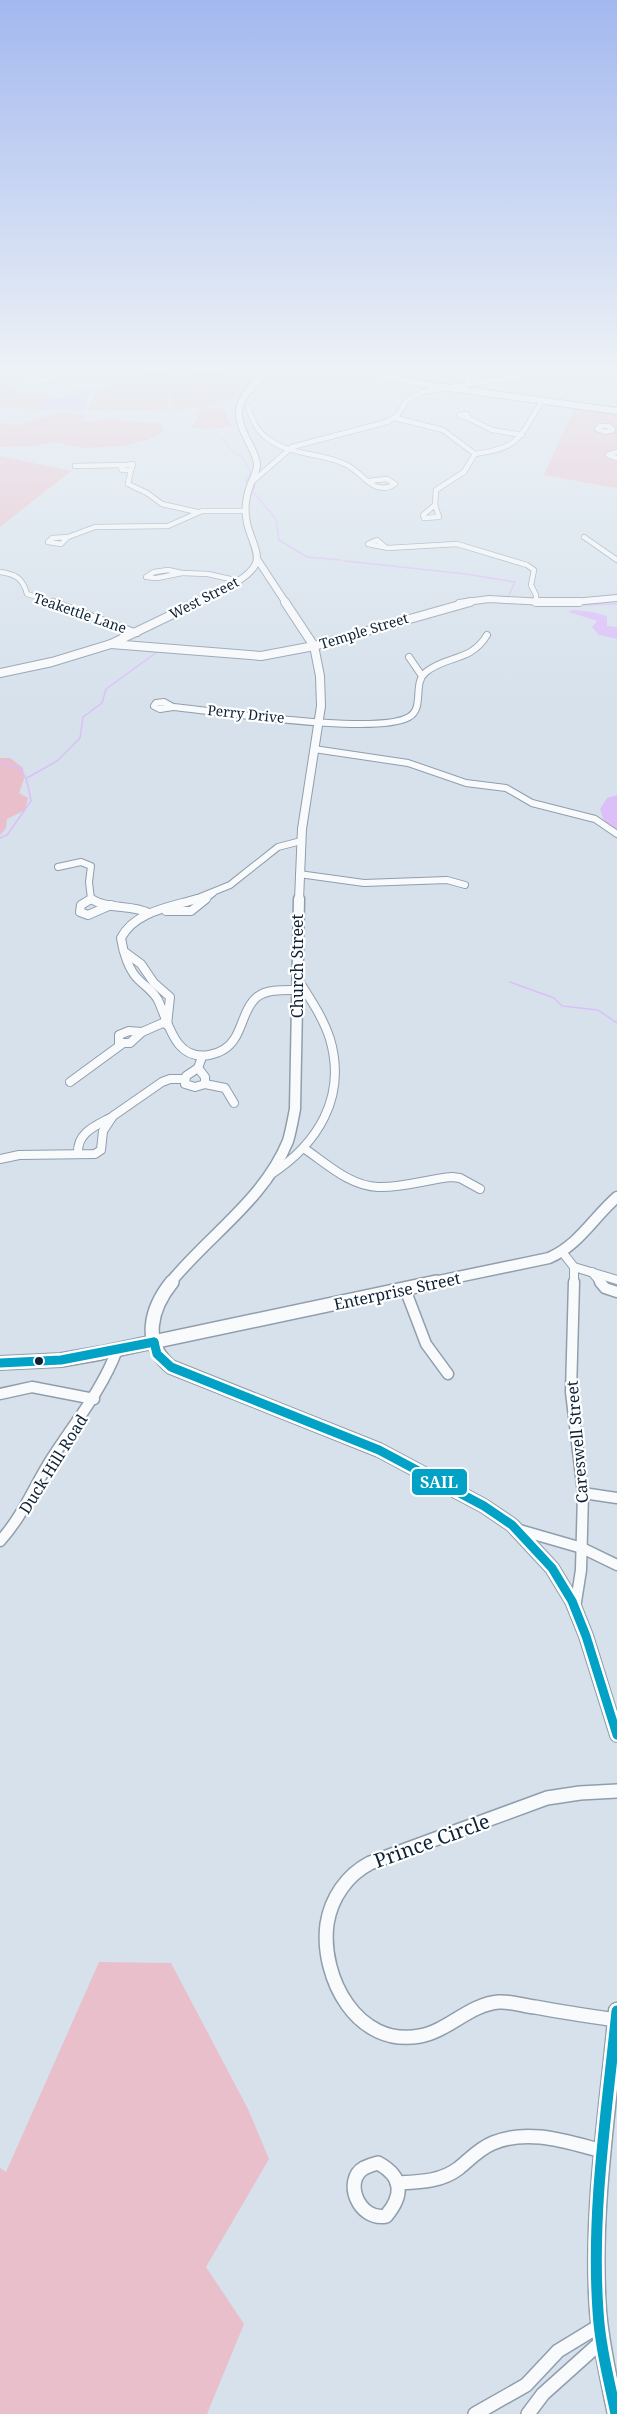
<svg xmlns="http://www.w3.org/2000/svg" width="617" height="2414" font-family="'Noto Serif',serif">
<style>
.green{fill:#e9bfcb}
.water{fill:#dcbef9}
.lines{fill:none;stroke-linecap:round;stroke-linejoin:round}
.stream{stroke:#dcbef9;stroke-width:1.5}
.minor-far4-casing{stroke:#909eac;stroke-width:6}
.minor-far3-casing{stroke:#909eac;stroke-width:8}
.minor-far2-casing{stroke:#909eac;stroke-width:10}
.minor-far1-casing{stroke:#909eac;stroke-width:13}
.minor-casing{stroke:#909eac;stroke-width:16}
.major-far4-casing{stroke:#909eac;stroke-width:8}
.major-far3-casing{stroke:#909eac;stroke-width:10}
.major-far2-casing{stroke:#909eac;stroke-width:13}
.major-far1-casing{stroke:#909eac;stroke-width:16}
.major-casing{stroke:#909eac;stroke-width:19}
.minor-far4{stroke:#f9fafc;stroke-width:4.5}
.minor-far3{stroke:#f9fafc;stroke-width:6}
.minor-far2{stroke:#f9fafc;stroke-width:8}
.minor-far1{stroke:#f9fafc;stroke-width:10}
.minor{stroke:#f9fafc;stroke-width:13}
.major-far4{stroke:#f9fafc;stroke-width:6}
.major-far3{stroke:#f9fafc;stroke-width:8}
.major-far2{stroke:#f9fafc;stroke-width:10}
.major-far1{stroke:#f9fafc;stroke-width:13}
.major{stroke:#f9fafc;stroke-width:16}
.bus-1-far1-casing{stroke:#fff;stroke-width:14}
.bus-1-casing{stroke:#fff;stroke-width:16}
.bus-1-far1{stroke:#01a2c6;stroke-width:9}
.bus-1{stroke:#01a2c6;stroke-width:11}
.bus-dot{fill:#0e2237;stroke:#fff;stroke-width:2}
.labels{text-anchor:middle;stroke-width:4.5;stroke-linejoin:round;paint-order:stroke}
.far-street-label{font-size:14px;fill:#0e2237;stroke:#fff}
.street-label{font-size:16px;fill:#0e2237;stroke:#fff}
.near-street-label{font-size:20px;fill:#0e2237;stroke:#fff}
.line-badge{stroke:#fff;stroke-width:2}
.badge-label{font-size:16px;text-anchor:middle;font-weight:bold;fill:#fff}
</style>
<rect width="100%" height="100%" fill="#d6e1ec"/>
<g class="green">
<path d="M171,372L167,411L108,409L87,411L96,390L118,382L138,380L144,373Z"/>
<path d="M189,372H225L233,376H257L242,394L216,402L213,406L171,410L173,377L183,376Z"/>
<path d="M0,374L18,395H49L52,397L33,409L0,407Z"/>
<path d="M217,407L226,412L227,418L233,426L206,429L190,427L198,419L196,410Z"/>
<path d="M575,407L617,412V488L544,475Z"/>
<path d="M58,413L86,415L82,421L83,422L114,419L130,422L160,423L164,429L162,433L146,440L124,446L82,448L54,442L34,446L0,447V423L19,425Z"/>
<path d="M0,456L71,471L0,527Z"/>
<path d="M0,758H10L23,768L24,779L19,793L28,798L25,810L7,819L6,828L0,835Z"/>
<path d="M99,1962L171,1963L248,2109L269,2159L206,2267L244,2324L207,2414H0V2168L6,2172Z"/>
</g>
<g class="water">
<path d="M81,389H91L84,411L33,409L52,397L65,399V394Z"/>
<path d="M573,610L593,612L607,616V626L617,627V639L599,635L592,627L597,621L569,612Z"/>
<path d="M617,795V832L605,824L600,809L607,798Z"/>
</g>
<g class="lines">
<g class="stream">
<path d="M92,399L173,393L209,402"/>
<path d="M215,429L204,406L234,378"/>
<path d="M222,438L229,447"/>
<path d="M229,449L244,459L251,474L246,480L248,484"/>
<path d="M255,485L253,492L276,519L279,540L307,557L341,560"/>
<path d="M345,561L466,574L515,582L508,597"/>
<path d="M581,605L617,604"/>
<path d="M548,606H570"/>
<path d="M0,763C26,765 27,778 31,801L7,835L0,838"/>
<path d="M27,778L57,761L80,738L83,717L102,703L106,689L157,652"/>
<path d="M510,982L554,998L562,1006L598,1010L617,1023"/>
</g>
<defs>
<g id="minor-far4">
<path d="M28,384L53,377L48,372"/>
<path d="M468,384L469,372"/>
<path d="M248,407C253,422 258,433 271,441C294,456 324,453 347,465C364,474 374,497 395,484L387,479L368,481"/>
<path d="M467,414L468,418L459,415Z"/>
<path d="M395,418L443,430L475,454L464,472L436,490L435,505"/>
<path d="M468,418L492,430L522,435"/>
<path d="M600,426H609L613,430L605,432L597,429Z"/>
<path d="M617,452L608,455L617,458"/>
<path d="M475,454C522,448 519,436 543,400"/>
<path d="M133,464L131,470H122L120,466Z"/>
<path d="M75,466L122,465"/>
<path d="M131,470L128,484L147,493L162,504L197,512"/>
<path d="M253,481L292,447L387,422L398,415L406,401L422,392L544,372"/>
<path d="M435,505L439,517L424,518L423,515Z"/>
<path d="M68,537L61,544L48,542L52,538Z"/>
<path d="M68,537L95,527L168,526L202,511H245"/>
<path d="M584,537L617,560"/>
<path d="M385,547L377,540L368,544L388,548L457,544L527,565L534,570L531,585L536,595V603"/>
<path d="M168,570L182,573L157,578L146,577L154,572Z"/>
<path d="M0,572C15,574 23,578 27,594L56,603"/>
<path d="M182,573L208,574L239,581"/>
</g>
<g id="minor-far3">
<path d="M53,602L137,633"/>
<path d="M409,657L422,676"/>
<path d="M164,702L173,707L160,709L154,706L156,703Z"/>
<path d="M173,707C217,711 377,736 409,717C425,708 412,683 426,672C447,655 471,662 487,635"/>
<path d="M314,749L408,763L466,783L506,788L532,803L595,819L617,834"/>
<path d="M58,867L81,862L91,866L89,882L91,899"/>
<path d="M299,874L364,883L447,880L465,885"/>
<path d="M91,899L93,900"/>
<path d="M89,900L91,899"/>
<path d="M193,900L230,885L278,847L301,841"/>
<path d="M204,900L213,893"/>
</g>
<g id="minor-far2">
<path d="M91,899C109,910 130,904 149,913"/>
<path d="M91,899L81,905L80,912L88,915L111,905"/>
<path d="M197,899C171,907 135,911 121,938C123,952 129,971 139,980C146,987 153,991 158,1000C169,1024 175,1061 209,1055C220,1053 229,1048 235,1038C243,1025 245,1007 257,997C267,989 284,990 297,990"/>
<path d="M166,911H191L206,899"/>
<path d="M126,953L141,964L154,983L170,997L167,1025"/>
<path d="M129,1031L142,1032L130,1043H119V1035Z"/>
<path d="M142,1032L165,1022"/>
<path d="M198,1068L205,1077V1084L195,1087L185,1084L186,1076Z"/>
<path d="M198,1068L202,1057"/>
<path d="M70,1082L122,1044"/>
<path d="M205,1084L225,1088L234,1103"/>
<path d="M305,1149C327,1164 350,1186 378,1187C403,1188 428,1179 452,1177L460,1178L480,1189"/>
<path d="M78,1153C77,1133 95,1126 110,1118"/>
<path d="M0,1159L19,1155L95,1154L101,1150L103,1131L113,1116L162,1082L170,1079H184"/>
<path d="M270,1175C318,1144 347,1097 330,1039C323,1017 309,997 297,978"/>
<path d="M563,1253L574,1267V1283"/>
<path d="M574,1267L617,1280"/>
<path d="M592,1272L601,1283"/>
</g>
<g id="minor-far1">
<path d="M574,1282L571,1392L583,1493L581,1570L575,1608"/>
<path d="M600,1282L605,1288L617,1292"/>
<path d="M405,1289L426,1344L448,1374"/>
<path d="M0,1394L32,1387L94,1399"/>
<path d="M583,1493L617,1498"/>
<path d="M516,1529L582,1548L617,1565"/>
<path d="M0,1541C23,1516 34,1486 52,1458C75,1422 102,1390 117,1350"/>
</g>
<g id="minor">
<path d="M616,2020C589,2016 562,2012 535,2007C524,2006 510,2001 499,2002C470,2004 448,2031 420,2036C357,2048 320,1977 327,1924C331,1898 347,1875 370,1863L547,1798L580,1793L617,1791"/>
<path d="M378,2163C404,2177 403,2196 386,2216C358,2221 343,2180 364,2168C368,2166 374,2164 378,2163Z"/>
<path d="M397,2183C419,2182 441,2182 459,2168C470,2159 480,2148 493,2143C529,2128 567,2142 603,2151"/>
<path d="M475,2414L526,2385L558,2351L599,2326"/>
<path d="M528,2414L543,2394L601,2342"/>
</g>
<g id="major-far4">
<path d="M361,372L429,385L617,411"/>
<path d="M257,559L286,603"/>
<path d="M195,603C211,595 250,580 256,563C260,552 249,535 247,523C244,510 246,496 251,483C253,478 257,471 257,465C257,457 251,447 247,439C229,405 243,398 265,372"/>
<path d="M459,603L489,599L563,603L617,598"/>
</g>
<g id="major-far3">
<path d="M285,602L314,646L320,676L321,706L302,829L299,900"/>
<path d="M536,602H579"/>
<path d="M111,644L261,656L314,646L470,602"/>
<path d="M0,673L52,662L111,644L198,602"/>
</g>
<g id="major-far2">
<path d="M170,1283C209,1235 264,1200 288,1141C291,1131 293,1119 295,1109L299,899"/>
<path d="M429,1283L549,1258C579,1245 593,1218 617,1197"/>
</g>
<g id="major-far1">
<path d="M172,1282C151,1308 141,1343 171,1367L379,1450L484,1506L512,1525L552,1568L572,1601L586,1636L617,1735"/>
<path d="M0,1363L61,1360L101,1353L436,1282"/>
</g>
<path id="major" d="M616,2414C609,2380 601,2346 598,2311C591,2211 608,2110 617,2011"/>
</defs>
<use href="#minor-far4" class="minor-far4-casing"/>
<use href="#minor-far3" class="minor-far3-casing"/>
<use href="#minor-far2" class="minor-far2-casing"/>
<use href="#minor-far1" class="minor-far1-casing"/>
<use href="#minor" class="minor-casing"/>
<use href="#major-far4" class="major-far4-casing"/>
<use href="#major-far3" class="major-far3-casing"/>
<use href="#major-far2" class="major-far2-casing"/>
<use href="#major-far1" class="major-far1-casing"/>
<use href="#major" class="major-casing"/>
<use href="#minor-far4" class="minor-far4"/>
<use href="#minor-far3" class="minor-far3"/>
<use href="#minor-far2" class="minor-far2"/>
<use href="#minor-far1" class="minor-far1"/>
<use href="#minor" class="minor"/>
<use href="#major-far4" class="major-far4"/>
<use href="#major-far3" class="major-far3"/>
<use href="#major-far2" class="major-far2"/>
<use href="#major-far1" class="major-far1"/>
<use href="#major" class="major"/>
<defs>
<g id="bus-1-far1">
<path d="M154,1342L157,1354L171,1367L379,1450L484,1506L512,1525L552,1568L572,1601L586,1636L617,1735"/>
<path d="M0,1363L61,1360L154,1342"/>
</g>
<path id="bus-1" d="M616,2414C609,2380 600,2346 598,2311C591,2211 607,2110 617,2011"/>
</defs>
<use href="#bus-1-far1" class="bus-1-far1-casing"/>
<use href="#bus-1" class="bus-1-casing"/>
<use href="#bus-1-far1" class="bus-1-far1"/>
<use href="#bus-1" class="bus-1"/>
</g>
<linearGradient id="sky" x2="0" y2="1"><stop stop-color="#a3b8ef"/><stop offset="0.52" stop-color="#edf2f6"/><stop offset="1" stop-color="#edf2f6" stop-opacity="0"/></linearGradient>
<rect width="617" height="710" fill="url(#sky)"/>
<circle class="bus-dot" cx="39" cy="1361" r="5"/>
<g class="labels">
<g class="far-street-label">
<text transform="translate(204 598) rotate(-27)" y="5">West Street</text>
<text transform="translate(80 613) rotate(19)" y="5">Teakettle Lane</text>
<text transform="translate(364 631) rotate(-17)" y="5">Temple Street</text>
<text transform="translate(246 714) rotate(6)" y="5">Perry Drive</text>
</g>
<g class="street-label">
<text transform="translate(297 966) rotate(-90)" y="6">Church Street</text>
<text transform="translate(397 1291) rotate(-12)" y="6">Enterprise Street</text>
<text transform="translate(577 1442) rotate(-95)" y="6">Careswell Street</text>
<text transform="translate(53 1464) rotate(-58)" y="6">Duck Hill Road</text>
</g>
<g class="near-street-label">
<text transform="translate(432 1841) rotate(-20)" y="7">Prince Circle</text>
</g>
</g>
<rect class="line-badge" x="411" y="1468" width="57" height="28" rx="6" fill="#01a2c6"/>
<g class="badge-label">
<text x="439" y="1488">SAIL</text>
</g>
</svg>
